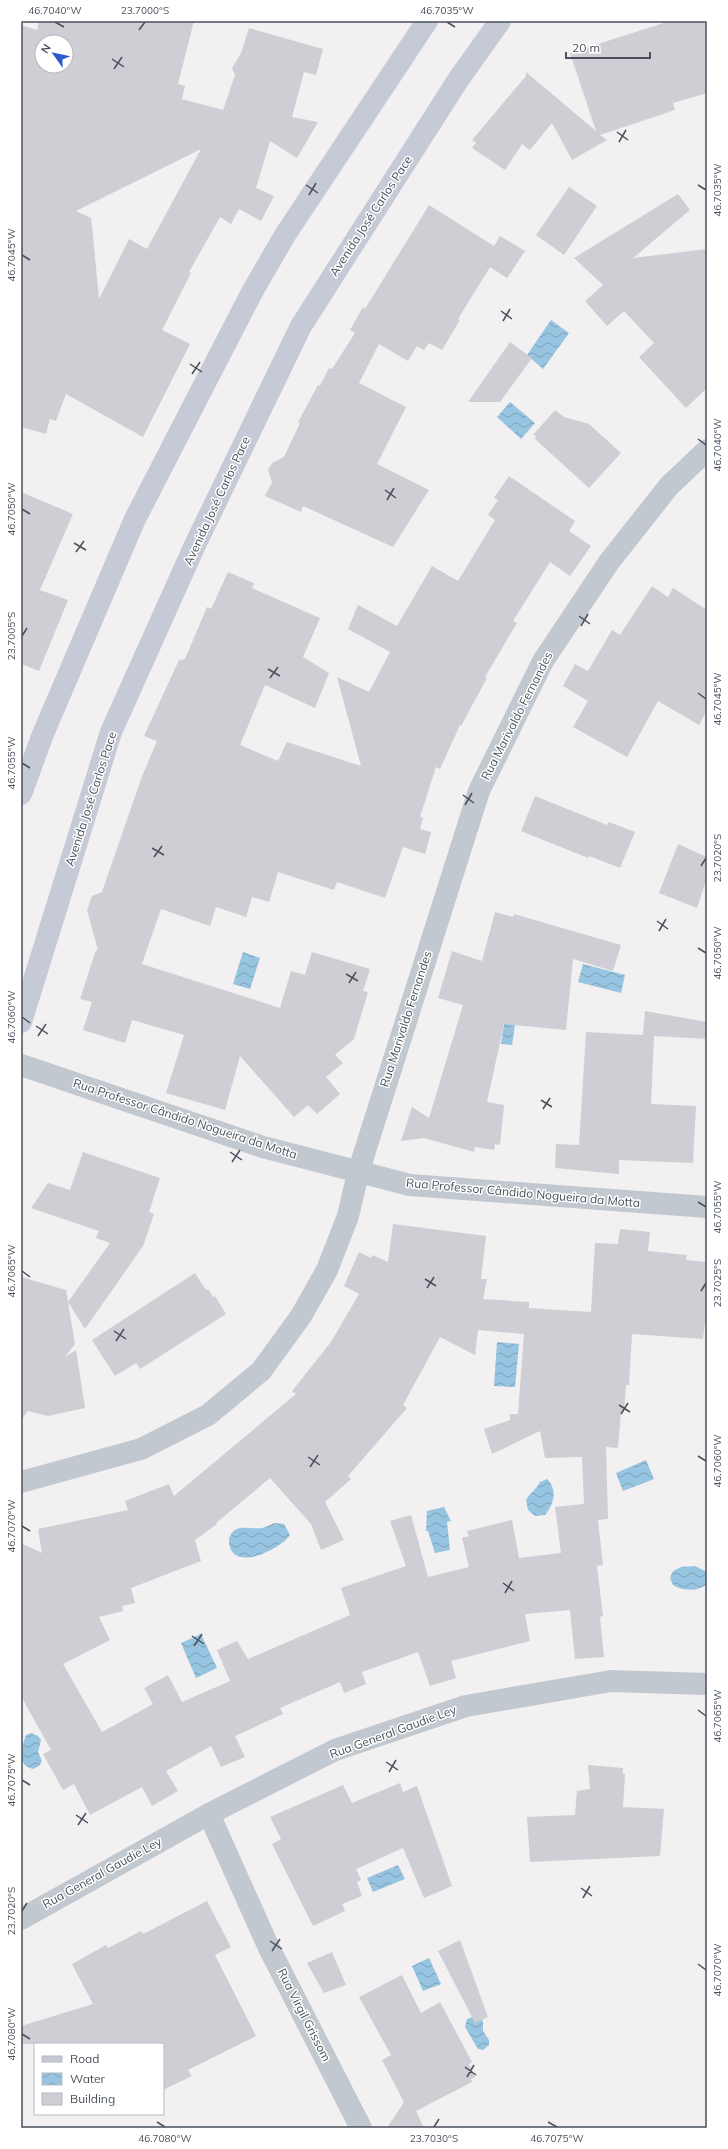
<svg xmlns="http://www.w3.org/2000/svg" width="728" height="2149" font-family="Mulish,sans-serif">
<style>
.water{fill:url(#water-waves)}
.building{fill:#ceced4;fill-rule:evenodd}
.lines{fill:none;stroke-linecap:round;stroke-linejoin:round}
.minor{stroke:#c2c8d0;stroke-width:22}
.secondary{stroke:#c5cad6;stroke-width:22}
.ticks{fill:none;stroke:#4a505b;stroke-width:1.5}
.labels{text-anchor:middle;stroke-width:3;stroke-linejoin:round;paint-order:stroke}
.street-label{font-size:12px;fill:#4a505b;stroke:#fff}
.neatline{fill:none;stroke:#4a505b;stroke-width:1.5}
.ticks-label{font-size:10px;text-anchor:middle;fill:#4a505b}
</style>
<defs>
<pattern id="water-waves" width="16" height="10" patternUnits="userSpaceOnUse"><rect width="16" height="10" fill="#97c5e1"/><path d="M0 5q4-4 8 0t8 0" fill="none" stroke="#7da2b9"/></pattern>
</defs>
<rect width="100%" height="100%" fill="#f2f0f0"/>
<g class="water">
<path d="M551,320L569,333L543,369L527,355Z"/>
<path d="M510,402L535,423L521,439L497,417Z"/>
<path d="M243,952L260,958L250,989L233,984Z"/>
<path d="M583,964L625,975L621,993L578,982Z"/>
<path d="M506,1010L517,1012L512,1045L501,1044Z"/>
<path d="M497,1342L519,1344L515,1387L494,1386Z"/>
<path d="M646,1460L654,1479L623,1491L616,1473Z"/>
<path d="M547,1479C558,1490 554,1504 545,1515L535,1516L528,1510L526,1500C530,1493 536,1490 540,1482Z"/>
<path d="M444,1507L451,1521L447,1522L450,1550L435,1553L428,1531H426L427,1511Z"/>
<path d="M274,1523L284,1524L290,1535C280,1550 228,1575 229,1539C234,1522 249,1530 262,1528C266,1527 270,1525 274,1523Z"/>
<path d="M695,1566L707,1572V1584C698,1592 682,1591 673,1585L670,1578L673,1571L681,1567Z"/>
<path d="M201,1634L217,1668L196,1678L181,1643Z"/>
<path d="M31,1733L38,1736L41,1740L38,1752L42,1761L39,1766L33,1769C15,1765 22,1746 26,1735Z"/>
<path d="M398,1865L405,1879L373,1892L367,1878Z"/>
<path d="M429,1958L441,1984L423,1991L412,1966Z"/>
<path d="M475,2016L483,2021V2031L489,2040V2045L483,2050L478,2049L465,2027L467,2019Z"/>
</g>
<g class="building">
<path d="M39,21H194L178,84L185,86L182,99L223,110L235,75L232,68L241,53L249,28L323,49L316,75L304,72L292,117L318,122L297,158L270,141L256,188L274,196L261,221L239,209L231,224L220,217L189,272L191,273L162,330L190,344L143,437L66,394L56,421L50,419L46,434L21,427V25L37,30ZM42,42H66V66H42ZM201,149L147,249L129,239L99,299L92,225L91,218L76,211Z"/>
<path d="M670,21H704L707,33V93L673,103L675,110L600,135L607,140L572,160L552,123L530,150L522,144L505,170L472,148L476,143L472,140L526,76V72L596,131L570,53Z"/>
<path d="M569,187L597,206L564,255L536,235Z"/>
<path d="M678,194L690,210L633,258L707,249V388L686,408L639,357L654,343L624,311L607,326L585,301L603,285L574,258Z"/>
<path d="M429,205L494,246L500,236L525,251L507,278L490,267L458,319L460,320L442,350L429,343L424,350L417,346L408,361L379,344L359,383L406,407L377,464L429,490L393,547L303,506L301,512L265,496L272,482L268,470L272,463L284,457L300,423L298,422L318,385L320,386L329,368L332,369L355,333L350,330L363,307L365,309Z"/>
<path d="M510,342L532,358L500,402H468Z"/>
<path d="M555,410L564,417L589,424L621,453L589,488L535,439L536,436L533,435Z"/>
<path d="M509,476L575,521L569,531L591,546L570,576L550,562L513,621L517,623L485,677L487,678L461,726L460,725L440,769L436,767L420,817L423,818L420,829L431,832L425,854L403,847L385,898L337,882L334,890L278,872L269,902L252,897L246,917L216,907L210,926L161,909L142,964L280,1008L291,971L305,975L312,952L370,969L363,991L368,992L354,1039L335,1055L343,1063L326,1077L340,1094L317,1114L308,1105L294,1117L240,1056L225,1110L166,1093L184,1035L132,1020L125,1043L83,1030L92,1002L80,999L96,950H98L87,910L92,896L102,892L141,779L157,741L144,736L179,660L185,659L207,607L211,609L228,572L254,583L252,588L320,618L303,657L329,673L315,708L265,685L240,745L278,761L287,742L361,766L337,677L369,692L390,652L348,629L358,605L397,626L432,566L458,581L495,520L488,515L498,500L494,498Z"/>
<path d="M21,492L73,514L40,590L68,600L39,671L21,664Z"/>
<path d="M652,586L668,597L673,588L707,610V710L699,725L658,701L627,757L573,727L588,701L563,686L575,664L588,671L612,630L620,635Z"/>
<path d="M535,796L607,825L609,822L635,832L620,868L589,856L588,858L521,831Z"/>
<path d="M678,844L707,857V878L697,908L659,893Z"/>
<path d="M495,912L513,917L514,914L621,945L613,971L573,959L566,1030L504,1024L487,1102L504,1105L500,1145L495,1144L494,1150L475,1147L474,1152L424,1138L401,1141L412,1107L429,1118L463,1005L438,998L452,951L482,961Z"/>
<path d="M645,1011L707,1022V1039L654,1036L651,1104L696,1106L693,1163L619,1160V1174L555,1168L556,1144L579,1145L586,1032L643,1035Z"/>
<path d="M83,1152L160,1178L149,1212L154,1214L143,1246L85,1329L68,1302L110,1243L96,1238L99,1231L31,1208L48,1183L70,1190Z"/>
<path d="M393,1224L486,1236L481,1279H487L483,1299L529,1302V1308L591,1312L595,1243L618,1244L620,1229L650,1232L648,1251L687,1255L686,1260L707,1262V1307L703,1339L632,1334L629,1385H626L624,1412H621L618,1448L606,1447L608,1519L598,1520L603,1565L597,1566L603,1616L600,1617L604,1657L575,1659L570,1610L525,1614L530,1641L451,1661L456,1678L430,1686L418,1652L362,1672L366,1684L344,1693L340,1682L280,1708L283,1714L235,1736L245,1757L221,1767L211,1746L166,1771L178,1791L152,1806L142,1787L90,1815L74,1784L63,1790L43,1754L51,1750L21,1696V1543L42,1553L38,1529L128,1510L125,1501L169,1484L174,1496L296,1394L292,1391L331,1342L359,1294L344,1286L359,1252L371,1258L373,1255L388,1262ZM478,1330L524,1334L518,1414H510V1420L484,1429L492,1454L540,1431L545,1458L582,1457L584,1504L555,1507L561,1553L519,1558L512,1520L467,1531L469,1536L462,1538L469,1567L428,1577L411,1515L390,1521L406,1566L341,1588L350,1615L248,1659L237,1641L217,1650L230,1681L182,1702L168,1675L144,1688L153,1704L102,1732L63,1664L110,1640L99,1617L123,1611L122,1606L135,1603L131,1588L201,1561L195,1540L217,1524L216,1523L270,1478L311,1524L321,1550L344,1540L325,1502L351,1479L348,1476L407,1408L403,1405L440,1337L475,1355Z"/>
<path d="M195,1273L206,1290L208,1289L213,1297L215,1296L226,1314L140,1369L136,1363L115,1376L92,1340Z"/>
<path d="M21,1277L66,1290L75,1344L65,1357L76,1350L85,1408L48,1416L28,1411L21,1420Z"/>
<path d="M588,1765L623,1768V1774H625L623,1807L664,1809L660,1856L530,1862L527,1817L575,1815L577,1791L590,1789Z"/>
<path d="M400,1783L403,1792L417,1786L452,1886L424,1898L403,1848L356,1869L361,1880L357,1882L362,1896L342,1904L345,1911L313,1926L272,1844L281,1839L270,1817L343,1785L352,1803Z"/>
<path d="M207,1901L231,1947L215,1955L256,2036L188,2070L192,2076L163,2090V2044H21V2026L93,2004L72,1964L106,1945L108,1948L141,1931L143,1934Z"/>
<path d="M460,1940L488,2017L475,2023L438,1951Z"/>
<path d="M332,1952L346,1985L324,1993L307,1963Z"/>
<path d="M402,1975L421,2013L440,2002L472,2062L469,2064L475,2077L471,2079L472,2082L416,2111L424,2128H387L404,2102L382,2060L391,2055L359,1997Z"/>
</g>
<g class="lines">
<g class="minor">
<path d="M21,1065L263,1147L410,1185L707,1207"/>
<path d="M21,1482L141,1449L208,1415L261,1371L301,1316L327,1270L348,1216L358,1173L479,791L543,661L609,562L669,486L707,450"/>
<path d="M209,1814L269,1948L361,2128"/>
<path d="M21,1919L209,1814L335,1750L466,1706L611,1681L707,1684"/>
</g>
<g class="secondary">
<path d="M21,794L43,734L135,519L252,292L285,235L427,21"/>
<path d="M21,1022L111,732L195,545L301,326L458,80L500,21"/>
</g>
</g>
<path class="ticks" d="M55,22L64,27M447,22L455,27M139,30L145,22M112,59L124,67M114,69L122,57M617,132L628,140M619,142L626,130M306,185L318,193M698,185L706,190M309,195L316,183M22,255L30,260M501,311L512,319M503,321L510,309M190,364L202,372M192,374L200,362M698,439L706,445M385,490L396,498M387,500L394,488M22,509L30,514M74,543L86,550M76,552L84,541M579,616L590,624M581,626L588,614M22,636L27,628M268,669L280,676M270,678L278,667M698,693L706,699M22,763L30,768M463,795L474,803M465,805L472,793M152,848L164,855M154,857L162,846M701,866L706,858M657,921L668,929M659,931L666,919M698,948L706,953M346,974L358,981M349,983L356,972M22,1017L30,1023M36,1026L48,1034M38,1036L46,1024M541,1100L552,1107M543,1109L550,1098M230,1152L242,1160M232,1162L240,1150M698,1202L706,1207M22,1271L30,1277M425,1279L436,1286M427,1288L434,1277M701,1291L706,1283M114,1331L126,1339M116,1341L124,1329M619,1405L630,1412M621,1414L628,1403M698,1456L706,1461M308,1457L320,1465M310,1467L318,1455M22,1526L30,1531M503,1583L514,1591M505,1593L512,1581M192,1636L204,1644M194,1646L202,1634M698,1710L706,1716M386,1762L398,1770M389,1772L396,1760M22,1780L30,1785M76,1815L88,1823M78,1825L86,1813M581,1888L592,1896M583,1898L590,1886M22,1911L27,1903M270,1941L282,1949M272,1951L280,1939M698,1964L706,1970M22,2034L30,2039M465,2067L476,2075M467,2077L474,2065M157,2122L165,2127M548,2122L557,2127M434,2127L439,2119"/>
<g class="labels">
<g class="street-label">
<text transform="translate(371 216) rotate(-57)" y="4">Avenida José Carlos Pace</text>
<text transform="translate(217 501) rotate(-65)" y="4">Avenida José Carlos Pace</text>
<text transform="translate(517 716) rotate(-63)" y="4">Rua Marivaldo Fernandes</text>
<text transform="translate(91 799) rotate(-72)" y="4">Avenida José Carlos Pace</text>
<text transform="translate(406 1019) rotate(-72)" y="4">Rua Marivaldo Fernandes</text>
<text transform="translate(185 1119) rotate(18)" y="4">Rua Professor Cândido Nogueira da Motta</text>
<text transform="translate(523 1193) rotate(5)" y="4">Rua Professor Cândido Nogueira da Motta</text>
<text transform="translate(393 1732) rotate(-20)" y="4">Rua General Gaudie Ley</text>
<text transform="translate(102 1873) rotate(-29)" y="4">Rua General Gaudie Ley</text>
<text transform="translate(304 2015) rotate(63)" y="4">Rua Virgil Grissom</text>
</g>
</g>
<rect width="728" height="2149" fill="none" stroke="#ffffff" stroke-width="44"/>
<rect x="34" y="2043" width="130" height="72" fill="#ffffff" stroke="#b7b9bd"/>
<rect x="42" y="2056" width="20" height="6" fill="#c5cad6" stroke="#b7b9bd"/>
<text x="70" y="2063" font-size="12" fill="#4a505b">Road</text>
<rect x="42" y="2073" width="20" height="12" fill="url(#water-waves)" stroke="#b7b9bd"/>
<text x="70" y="2083" font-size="12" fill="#4a505b">Water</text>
<rect x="42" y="2093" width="20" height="12" fill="#ceced4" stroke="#b7b9bd"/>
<text x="70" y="2103" font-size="12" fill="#4a505b">Building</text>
<g transform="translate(54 54) rotate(303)"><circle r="19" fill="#ffffff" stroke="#b7b9bd"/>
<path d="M0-3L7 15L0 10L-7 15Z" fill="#305acc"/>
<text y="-6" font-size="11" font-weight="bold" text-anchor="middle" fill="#4a505b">N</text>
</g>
<path d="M566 52v6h84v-6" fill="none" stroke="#4a505b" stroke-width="2"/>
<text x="572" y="52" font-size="12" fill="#4a505b" stroke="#ffffff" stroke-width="3" paint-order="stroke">20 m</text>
<rect x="22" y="22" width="684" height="2105" class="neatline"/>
<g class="ticks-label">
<text x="55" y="14">46.7040°W</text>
<text x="145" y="14">23.7000°S</text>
<text x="447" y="14">46.7035°W</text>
<text transform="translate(717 190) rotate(-90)" y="4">46.7035°W</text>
<text transform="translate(11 255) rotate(-90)" y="4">46.7045°W</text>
<text transform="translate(717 445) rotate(-90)" y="4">46.7040°W</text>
<text transform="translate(11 509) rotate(-90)" y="4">46.7050°W</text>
<text transform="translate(11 636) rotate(-90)" y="4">23.7005°S</text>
<text transform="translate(717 699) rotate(-90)" y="4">46.7045°W</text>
<text transform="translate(11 763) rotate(-90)" y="4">46.7055°W</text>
<text transform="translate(717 858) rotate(-90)" y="4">23.7020°S</text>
<text transform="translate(717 953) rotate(-90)" y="4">46.7050°W</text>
<text transform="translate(11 1017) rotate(-90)" y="4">46.7060°W</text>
<text transform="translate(717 1207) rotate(-90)" y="4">46.7055°W</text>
<text transform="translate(11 1271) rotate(-90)" y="4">46.7065°W</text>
<text transform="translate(717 1283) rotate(-90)" y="4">23.7025°S</text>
<text transform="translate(717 1461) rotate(-90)" y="4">46.7060°W</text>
<text transform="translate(11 1526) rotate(-90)" y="4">46.7070°W</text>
<text transform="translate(717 1716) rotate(-90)" y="4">46.7065°W</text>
<text transform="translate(11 1780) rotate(-90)" y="4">46.7075°W</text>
<text transform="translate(11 1911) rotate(-90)" y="4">23.7020°S</text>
<text transform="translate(717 1970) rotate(-90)" y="4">46.7070°W</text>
<text transform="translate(11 2034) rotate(-90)" y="4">46.7080°W</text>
<text x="165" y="2142">46.7080°W</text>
<text x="434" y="2142">23.7030°S</text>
<text x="557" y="2142">46.7075°W</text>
</g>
</svg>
